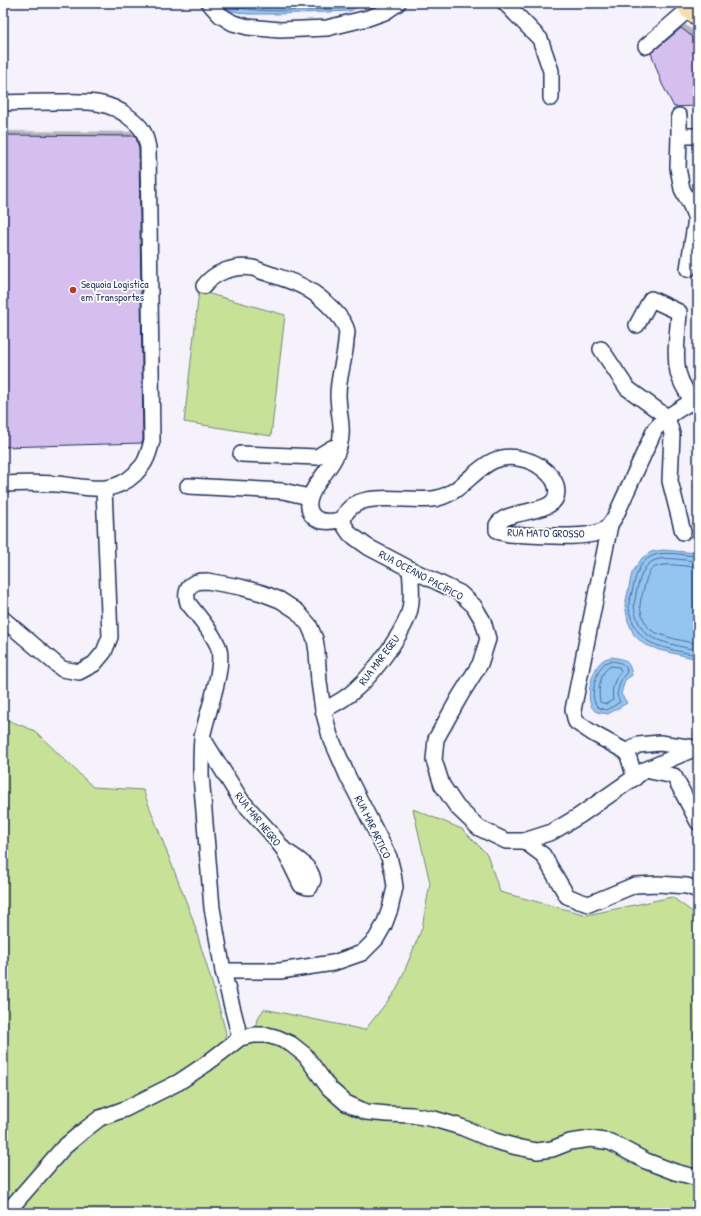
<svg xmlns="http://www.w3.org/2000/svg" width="701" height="1216" font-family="'Patrick Hand',sans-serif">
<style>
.green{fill:#c7e197;stroke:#71887a}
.water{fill:#94c5f0;stroke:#6489b6}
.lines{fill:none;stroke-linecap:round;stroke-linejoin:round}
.shore{stroke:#4b6b98;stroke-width:1}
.building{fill:#d4bfef;stroke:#1b2f5e;filter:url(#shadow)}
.minor-casing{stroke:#1b2f5e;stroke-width:18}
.major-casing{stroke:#1b2f5e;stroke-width:22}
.minor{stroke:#fff;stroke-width:15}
.major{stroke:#f9deab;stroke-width:19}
.poi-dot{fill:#c8321e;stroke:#fff;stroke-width:1.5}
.labels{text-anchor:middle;stroke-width:3.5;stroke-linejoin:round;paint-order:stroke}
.poi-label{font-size:11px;fill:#1b2f5e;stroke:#fff;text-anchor:start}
.street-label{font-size:11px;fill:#1b2f5e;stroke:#fff}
</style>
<defs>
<filter id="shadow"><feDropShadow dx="3.5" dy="-3.5" stdDeviation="0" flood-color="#0004"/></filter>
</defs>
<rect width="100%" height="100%" fill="#f6f2fc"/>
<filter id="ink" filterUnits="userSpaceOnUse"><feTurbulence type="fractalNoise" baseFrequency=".025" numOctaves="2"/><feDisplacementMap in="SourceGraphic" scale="8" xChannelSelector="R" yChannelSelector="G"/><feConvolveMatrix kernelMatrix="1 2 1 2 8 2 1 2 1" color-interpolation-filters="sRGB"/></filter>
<g filter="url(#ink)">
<g class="green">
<path d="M199,291L285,315L271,436L184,422Z"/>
<path d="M3,718L35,731L93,787L143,790L192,917L218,1003L226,1033L223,1044L176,1077L123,1104L3,1208Z"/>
<path d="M413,809L462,829L487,854L500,892L587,915L672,897L698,916V1171L677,1166L649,1155L628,1143H550L537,1144L518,1141L387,1107L368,1105L350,1097L334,1084L310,1050L295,1038L280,1031L255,1028L257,1019L264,1009L365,1030L397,989L422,928L430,883Z"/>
<path d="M267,1042L288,1050L300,1059L324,1093L412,1121L433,1125L459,1134L572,1148L591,1146L608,1149L698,1185V1213H14L67,1152L103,1124L230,1053L245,1044Z"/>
</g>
<g class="water">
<path d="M219,3H366L350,11L275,14H247L228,10Z"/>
<path d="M663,550L698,553V659L659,650L644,644L634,635L628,621L625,605L632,573L642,558L651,552Z"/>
<path d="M611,657C625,659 629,660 632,675L625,680L621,694L627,703L608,714C604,713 598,713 595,711C583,701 592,669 602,661C604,659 608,658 611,657Z"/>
</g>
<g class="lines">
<g class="shore">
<path d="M226,3C242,16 325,9 349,8L357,3"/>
<path d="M239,3C268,9 309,4 339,3"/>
<path d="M698,556C684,556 666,550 652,556C638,562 635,579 632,592C631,596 629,600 629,604C628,615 636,632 645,639C654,647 686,653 698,655"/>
<path d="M698,561C684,561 668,556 655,560C642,565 639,582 636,593C636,597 634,602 634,605C635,616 640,629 648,635C657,642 686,648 698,650"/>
<path d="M698,567C686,567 667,562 655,567C648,570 646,580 644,588C643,593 640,600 640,605C641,614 645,625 651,630C659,636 687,642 698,644"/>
<path d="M611,661C619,662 626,663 627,672L622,678L619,686L617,695L620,702L607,710C604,709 600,709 598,707C588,699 596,670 605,663C607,662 609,662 611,661Z"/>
<path d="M611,666L619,667L621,671C614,679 611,690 613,700L606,704L600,702C598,690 599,671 611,666Z"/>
</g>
</g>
<g class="building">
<path d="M681,28L698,41V106L674,107L662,84L651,53Z"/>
<path d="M3,135L135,136L136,137L139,149L143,440L142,443L3,447Z"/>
</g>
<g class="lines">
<defs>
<g id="minor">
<path d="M209,3L220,15L233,23L248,27L280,30L327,28L368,18L385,12L398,3"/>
<path d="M505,3L540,39L551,71V98"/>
<path d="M646,46L689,9"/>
<path d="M3,103C21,102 38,102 56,102C84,102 106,99 129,117C142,127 145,132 148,148L152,441C150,447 149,453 146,459C144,465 139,469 135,474C111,497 85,486 56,484C38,483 21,483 3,484"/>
<path d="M679,116V136L678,168L682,189L691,206L696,219L688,269"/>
<path d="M679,136H698"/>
<path d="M204,286C214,272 235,265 253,268C257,269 262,272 267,273C281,278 297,282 309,290C321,297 345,318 347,332C347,335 346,338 346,341C345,359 338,377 338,395C338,400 339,405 339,410C342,428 343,440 335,457C328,472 307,491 309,507C311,524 331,523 343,519C354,485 413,505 438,498C470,490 483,448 522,459C527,460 531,461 536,464C544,469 554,477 556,486C564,518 508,506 497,525V530L500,532L509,534C530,535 585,540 602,531C609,528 612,521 616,515L655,429L667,417L692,401"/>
<path d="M637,325L651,299L679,312C678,332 674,353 678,372C681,385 690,398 698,408"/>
<path d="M601,349L627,388L667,417L672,434L670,481L683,532"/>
<path d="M241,454L317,457L332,448L339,446"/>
<path d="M188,486L283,491L309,497"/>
<path d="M343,519L344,525L350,534L368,547L410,569L460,593L474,606L483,621L488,639L480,664L460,696L436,739L434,760L442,785L457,807L479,828L506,841H524L543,855L567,896L579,901L589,904L635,885L658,884L687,886L698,890"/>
<path d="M610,525L573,710L576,722L594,734L627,752"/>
<path d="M207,581L240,587L262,593L280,600L297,611L309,625L315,639L317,652L319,682L323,710L330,736L348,777L389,857L393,873L395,887L390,909L384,925L376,939L362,953L333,963L280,971H223L212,908L201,775C201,762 201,750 202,738C206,715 226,666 218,646C211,630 198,616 188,603C185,594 187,585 197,582C200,581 204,581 207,581Z"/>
<path d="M3,619L62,669L79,672L94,664L104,652L110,637L104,489"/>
<path d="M323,710C336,704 347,698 357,688C373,674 406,630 410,609C413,596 411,583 410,569"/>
<path d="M202,737L241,800L270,832L284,850L301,885L307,887H310L313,880C311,866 295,857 284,850"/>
<path d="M645,770L674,776L698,822"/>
<path d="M635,778L627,752L638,745L660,743L695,748"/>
<path d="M524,841L552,832L579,816L645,770L698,747"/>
<path d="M223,971L240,1038"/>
<path d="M5,1213L8,1211L63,1148L82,1132L100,1118L125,1109L179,1082L206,1064L240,1038L254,1035H267L278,1038L291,1044L305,1055L329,1088L346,1103L366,1112L387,1114L412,1115L434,1119L461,1127L495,1141L517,1147L537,1151L552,1149L570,1142L591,1139L610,1142L646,1161L675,1172L698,1178"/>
</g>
<path id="major" d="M686,3L689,9L698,16"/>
</defs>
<use href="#minor" class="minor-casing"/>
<use href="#major" class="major-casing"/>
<use href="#minor" class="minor"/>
<use href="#major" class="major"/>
</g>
</g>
<circle class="poi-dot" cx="73" cy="290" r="4"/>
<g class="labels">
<g class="poi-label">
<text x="81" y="288">Sequoia Logistica<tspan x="81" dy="13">em Transportes</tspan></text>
</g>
<g class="street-label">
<text transform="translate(546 533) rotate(1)" y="4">RUA MATO GROSSO</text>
<text transform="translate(421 575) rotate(28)" y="4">RUA OCEANO PACÍFICO</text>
<text transform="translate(379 660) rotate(-53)" y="4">RUA MAR EGEU</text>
<text transform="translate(258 819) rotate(51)" y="4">RUA MAR NEGRO</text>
<text transform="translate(373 827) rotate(64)" y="4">RUA MAR ARTICO</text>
</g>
</g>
<rect width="701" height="1216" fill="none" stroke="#fff" stroke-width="16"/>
<rect x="8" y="8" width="685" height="1200" fill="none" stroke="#1b2f5e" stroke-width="1.5" filter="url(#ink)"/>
</svg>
